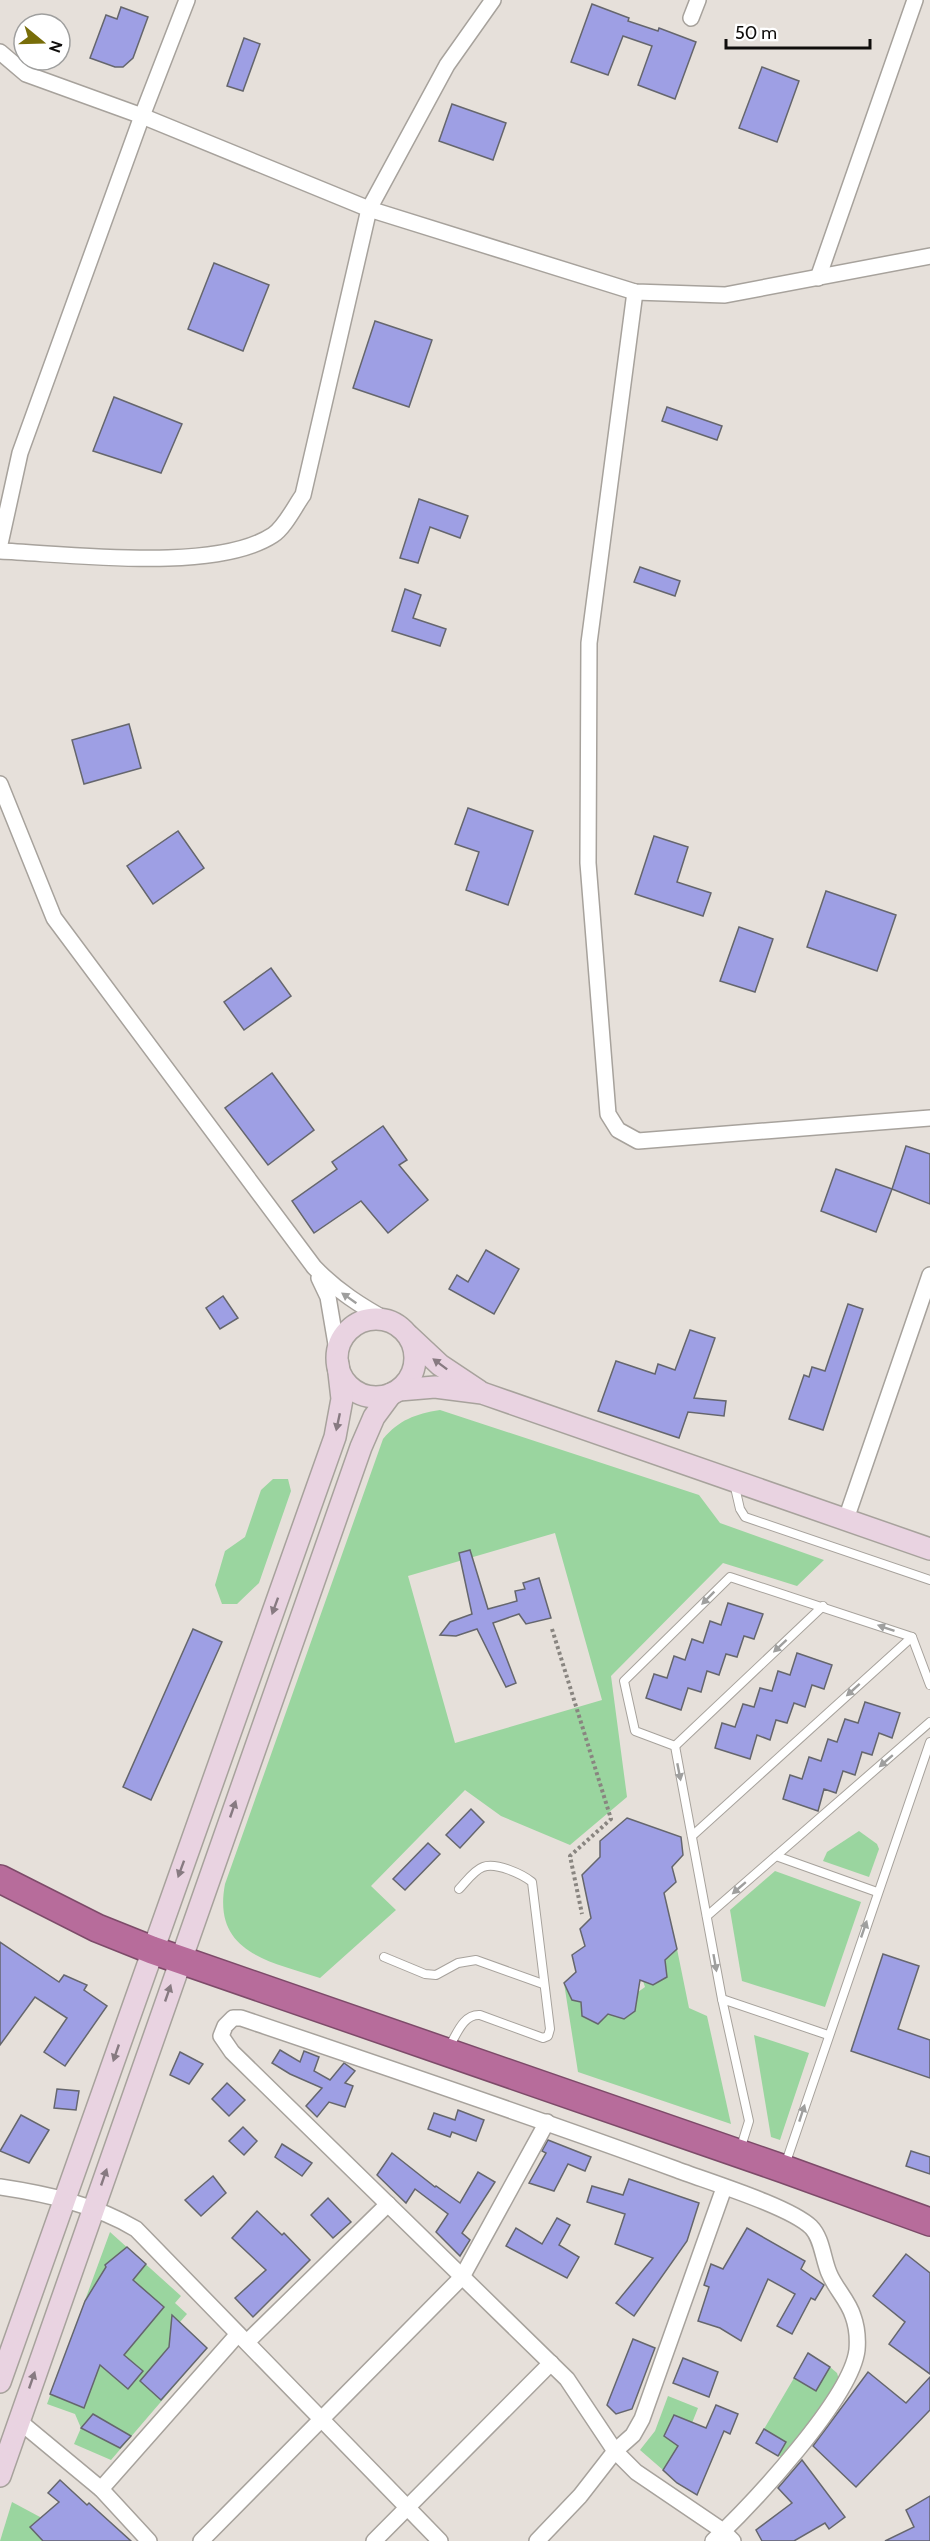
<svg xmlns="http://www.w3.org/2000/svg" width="930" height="2541" font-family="Cabin,sans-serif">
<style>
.green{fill:#9ad59f;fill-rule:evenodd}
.building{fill:#9e9fe4;stroke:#65666d;stroke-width:1.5}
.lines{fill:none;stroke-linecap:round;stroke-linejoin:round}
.lane-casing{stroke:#a7a29c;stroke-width:10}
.street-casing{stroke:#a7a29c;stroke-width:18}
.secondary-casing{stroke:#a7a29c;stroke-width:24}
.highway-casing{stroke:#7d4b69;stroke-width:30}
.path{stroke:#898580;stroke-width:4;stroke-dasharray:3 3;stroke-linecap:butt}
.lane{stroke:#fff;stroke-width:8}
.street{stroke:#fff;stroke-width:15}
.secondary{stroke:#e9d3e1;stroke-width:21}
.highway{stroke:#b76c9b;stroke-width:27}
.oneway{fill:#9f9f9e}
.oneway2{fill:#877a81}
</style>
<rect width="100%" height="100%" fill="#e6e0da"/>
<g class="green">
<path d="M440,1410L699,1495L720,1523L824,1560L797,1586L723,1563L611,1676L627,1797L570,1845L501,1816L465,1790L371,1886L396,1910L320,1978C269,1961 212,1953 225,1884L383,1439C399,1420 415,1414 440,1410ZM555,1533L602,1700L455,1743L408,1576Z"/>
<path d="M273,1479H288L291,1491L259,1583L237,1604H222L215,1585L225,1551L245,1537L261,1490Z"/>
<path d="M859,1831L877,1844L879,1849L869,1877L823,1861L827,1852Z"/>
<path d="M775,1871L861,1902L825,2007L742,1981L730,1910Z"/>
<path d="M677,1949L689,2008L707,2016L731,2124L578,2072L564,1983L572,2000L581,2002L582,2016L598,2024L608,2014L624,2019L635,2011L638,1992L645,1987L643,1981L653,1985L667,1977L665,1960Z"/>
<path d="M754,2035L809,2053L780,2140L771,2137Z"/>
<path d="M110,2232L181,2296L175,2303L187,2314L180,2322L207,2348L111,2460L74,2444L81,2428L75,2414L47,2404Z"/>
<path d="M830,2367L837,2373L840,2383L785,2459L774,2453L781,2439L764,2429L794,2378L816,2390Z"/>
<path d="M668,2396L698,2408L692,2423L674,2415L665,2436L678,2446L663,2470L640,2450L655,2431Z"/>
<path d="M12,2502L40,2517L43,2541H0Z"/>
</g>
<g class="building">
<path d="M592,4L629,18L628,21L658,31L659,28L696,42L675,99L638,85L652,46L623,36L608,75L571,62Z"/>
<path d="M121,7L148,17L133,58L123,67H115L90,58L106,15L117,19Z"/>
<path d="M244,38L260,44L243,91L227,86Z"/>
<path d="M762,67L799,81L777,142L739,128Z"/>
<path d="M452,104L506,123L493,160L439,141Z"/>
<path d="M214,263L269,285L243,351L188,329Z"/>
<path d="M375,321L432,340L409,407L353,388Z"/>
<path d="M114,397L182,424L161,473L93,451Z"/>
<path d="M667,407L722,426L717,440L662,421Z"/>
<path d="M419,499L468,516L460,538L430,527L418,563L400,558Z"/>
<path d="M640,567L680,581L675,596L634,582Z"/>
<path d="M405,589L421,595L413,618L446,629L440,646L392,631Z"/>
<path d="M129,724L141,768L84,784L72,740Z"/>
<path d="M468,808L533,831L508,905L466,890L479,852L455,844Z"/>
<path d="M178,831L204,868L153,904L127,866Z"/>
<path d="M654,836L688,847L677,882L711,893L703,916L635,894Z"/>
<path d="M826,891L896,915L877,971L807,947Z"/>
<path d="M739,927L773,939L755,992L720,981Z"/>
<path d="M271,968L291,996L244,1030L224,1002Z"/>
<path d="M272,1073L314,1130L268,1165L225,1108Z"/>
<path d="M383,1126L407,1160L399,1165L428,1200L388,1233L361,1201L314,1233L292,1201L337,1169L332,1162Z"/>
<path d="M906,1146L930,1154V1204L892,1189Z"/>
<path d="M836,1169L892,1189L876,1232L821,1211Z"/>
<path d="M486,1250L519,1269L494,1314L449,1289L457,1275L468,1282Z"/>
<path d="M223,1296L238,1318L220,1329L206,1308Z"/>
<path d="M848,1304L863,1309L823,1430L789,1419L804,1375L809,1377L812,1367L825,1371Z"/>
<path d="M690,1330L715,1338L694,1398L726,1401L724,1416L688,1412L679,1438L598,1411L616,1361L655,1374L658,1364L675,1370Z"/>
<path d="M470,1550L488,1609L517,1601L515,1591L525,1589L523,1583L539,1578L551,1618L526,1624L519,1614L493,1623L516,1683L506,1687L477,1629L456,1636L440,1635L450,1622L472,1614L459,1553Z"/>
<path d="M728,1603L763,1614L754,1639L744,1636L737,1657L726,1654L719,1675L707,1671L701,1692L688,1688L681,1710L646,1698L654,1674L667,1678L674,1656L685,1660L692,1639L703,1643L710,1621L721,1625Z"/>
<path d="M193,1629L222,1642L151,1800L123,1787Z"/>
<path d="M797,1653L832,1665L824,1689L812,1685L805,1707L794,1703L787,1723L776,1720L770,1740L757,1735L750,1759L715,1748L722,1723L735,1727L743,1704L754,1707L760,1688L772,1691L778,1671L790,1675Z"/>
<path d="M865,1702L900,1713L892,1738L879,1733L872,1755L862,1752L855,1775L843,1771L836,1793L824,1789L818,1811L783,1799L790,1775L802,1779L809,1757L821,1761L828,1739L837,1742L845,1719L858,1723Z"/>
<path d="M471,1809L484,1822L460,1848L446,1835Z"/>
<path d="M627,1818L681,1837L683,1855L672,1867L676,1882L664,1893L677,1949L665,1960L667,1977L653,1985L640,1980L635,2011L624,2019L608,2014L598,2024L582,2016L581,2002L572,2000L564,1983L576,1972L572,1955L585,1946L580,1929L591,1918L582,1875L600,1857V1841Z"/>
<path d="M428,1843L440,1854L405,1890L393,1879Z"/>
<path d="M0,1942L59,1982L64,1975L87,1985L84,1990L107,2006L65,2066L44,2052L67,2018L35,1997L0,2045Z"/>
<path d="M883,1954L919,1966L898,2029L930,2040V2078L851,2051Z"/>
<path d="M280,2050L300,2062L304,2051L319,2057L314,2071L330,2080L344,2063L355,2071L345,2083L353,2086L345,2107L329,2102L317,2117L306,2106L322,2088L290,2074L272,2063Z"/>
<path d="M180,2052L203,2064L189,2084L170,2075Z"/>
<path d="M227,2083L245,2100L229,2116L212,2099Z"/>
<path d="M57,2089L79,2091L76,2110L54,2108Z"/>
<path d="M458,2110L484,2120L476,2141L452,2132L450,2137L428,2129L434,2113L455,2120Z"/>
<path d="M21,2115L49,2130L29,2163L0,2151Z"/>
<path d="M243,2127L257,2141L244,2155L229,2141Z"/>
<path d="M548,2140L591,2157L585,2171L568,2164L554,2191L529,2183L546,2153L542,2151Z"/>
<path d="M282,2144L312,2163L302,2176L275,2157Z"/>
<path d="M911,2151L930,2157V2174L906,2166Z"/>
<path d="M392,2153L435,2187L436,2186L460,2203L478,2172L495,2182L462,2233L470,2240L460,2256L436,2232L448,2214L415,2189L406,2203L377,2175Z"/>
<path d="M213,2176L226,2193L201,2216L185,2200Z"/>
<path d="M629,2179L699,2203L687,2241L634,2316L616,2303L653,2258L615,2244L625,2214L587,2202L592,2186L623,2195Z"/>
<path d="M328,2198L351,2222L333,2238L311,2215Z"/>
<path d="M257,2211L282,2235L284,2233L310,2260L253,2317L235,2298L266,2270L232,2238Z"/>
<path d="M557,2218L570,2225L559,2245L579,2257L567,2278L506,2246L516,2228L542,2244Z"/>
<path d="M747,2228L805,2261L801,2269L824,2285L815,2300L811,2298L792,2334L777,2326L795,2294L768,2279L741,2341L720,2328L698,2321L709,2287L704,2285L711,2264L723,2269Z"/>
<path d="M127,2247L146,2264L133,2280L164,2307L124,2355L143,2371L128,2389L100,2365L84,2408L50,2394L85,2301L106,2267L105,2265Z"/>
<path d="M906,2254L930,2273V2374L889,2344L905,2322L873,2296Z"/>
<path d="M172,2315L207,2348L161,2400L140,2381L169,2347Z"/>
<path d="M633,2339L655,2348L632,2409L616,2414L607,2405Z"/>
<path d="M808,2353L830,2367L816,2391L794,2378Z"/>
<path d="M683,2358L718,2372L709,2397L673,2383Z"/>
<path d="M868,2372L906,2403L930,2377V2410L856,2487L813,2446Z"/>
<path d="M716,2405L738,2414L730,2434L724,2431L697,2495L677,2483L663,2470L678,2446L664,2436L674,2415L706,2428Z"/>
<path d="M93,2414L131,2436L120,2448L81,2428Z"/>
<path d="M764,2429L786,2442L778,2456L756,2443Z"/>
<path d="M802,2460L845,2517L829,2529L825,2523L794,2541H762L756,2530L792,2503L778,2488Z"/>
<path d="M60,2480L87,2505L89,2503L131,2541H43L30,2527L59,2502L48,2493Z"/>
<path d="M930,2496V2541H885L914,2527L906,2510Z"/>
</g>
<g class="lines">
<defs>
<g id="lane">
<path d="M734,1483L740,1509L745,1517L930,1580"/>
<path d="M675,1746L823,1606"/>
<path d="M692,1836L912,1637"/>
<path d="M776,1856L877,1892"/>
<path d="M707,1916L930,1722"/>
<path d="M384,1957L425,1974L436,1975L458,1963L476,1960L543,1984"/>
<path d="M722,1999L828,2035"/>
<path d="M449,2047C457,2034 463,2014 480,2015L543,2038L548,2036L550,2029L532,1882C522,1874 496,1862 483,1867C474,1870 465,1883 459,1889"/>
<path d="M740,2150L749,2121L722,1999L675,1746L635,1731L624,1681L730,1577L912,1637L930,1685"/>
<path d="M785,2165L930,1742"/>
</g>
<g id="street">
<path d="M691,18L698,0"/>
<path d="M0,52L26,74L142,116L369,209L635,292L725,295L930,256"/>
<path d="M818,278L915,0"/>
<path d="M635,292L589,643L588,863L608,1114L618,1130L638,1141L930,1118"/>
<path d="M0,544L20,453L142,116L187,0"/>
<path d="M0,551C70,554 215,573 273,535C285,527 295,506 303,495L369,209L447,65L493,0"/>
<path d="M0,784L54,918L314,1267C337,1291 361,1306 390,1322"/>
<path d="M319,1278L328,1297L338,1356"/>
<path d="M846,1519L930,1275"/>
<path d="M0,2187C47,2194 96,2205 136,2229L440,2541"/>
<path d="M247,2342L388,2204"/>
<path d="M19,2421L101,2489L149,2541"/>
<path d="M101,2489L238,2334"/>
<path d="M201,2541L462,2277L547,2122"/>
<path d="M374,2541L551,2363"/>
<path d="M537,2541L580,2496L615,2451L633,2435L642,2419L724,2188"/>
<path d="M713,2541C751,2505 851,2399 857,2350C858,2338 857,2327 853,2316C848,2300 835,2288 829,2273C823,2259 822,2238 811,2227C789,2206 706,2181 675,2169C531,2116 386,2067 241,2018H233L225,2026L221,2036L232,2052L567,2379L615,2451L636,2472L723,2531L733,2541"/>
</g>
<g id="secondary">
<circle cx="376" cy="1358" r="39"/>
<path d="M409,1336L440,1365L479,1391"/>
<path d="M399,1390L435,1387L482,1393L930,1549"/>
<path d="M0,2382L335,1437L342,1399L338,1364"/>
<path d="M0,2476L361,1447L374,1417L391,1394"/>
</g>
<path id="highway" d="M0,1879L97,1928L152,1950L784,2169L930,2222"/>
</defs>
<use href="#lane" class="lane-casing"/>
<use href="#street" class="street-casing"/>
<use href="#secondary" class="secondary-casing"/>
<use href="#highway" class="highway-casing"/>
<path class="path" d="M552,1629L611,1819L570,1856L582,1914"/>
<use href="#lane" class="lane"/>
<use href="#street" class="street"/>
<use href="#secondary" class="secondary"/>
<use href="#highway" class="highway"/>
</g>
<defs><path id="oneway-solid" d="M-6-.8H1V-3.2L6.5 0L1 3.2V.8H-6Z" transform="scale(1.5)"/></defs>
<g class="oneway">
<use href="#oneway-solid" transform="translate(349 1298) rotate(-145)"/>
<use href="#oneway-solid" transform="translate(708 1598) rotate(135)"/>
<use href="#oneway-solid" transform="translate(886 1628) rotate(-161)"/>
<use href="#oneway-solid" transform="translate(780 1646) rotate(137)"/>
<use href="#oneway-solid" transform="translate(853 1690) rotate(138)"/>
<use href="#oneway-solid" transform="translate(886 1761) rotate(139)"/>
<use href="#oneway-solid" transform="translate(679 1772) rotate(79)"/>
<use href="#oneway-solid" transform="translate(739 1888) rotate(139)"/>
<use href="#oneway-solid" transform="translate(864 1929) rotate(-71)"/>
<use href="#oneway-solid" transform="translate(715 1963) rotate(80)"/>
<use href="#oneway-solid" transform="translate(802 2113) rotate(-72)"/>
</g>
<g class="oneway2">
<use href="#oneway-solid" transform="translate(440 1364) rotate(-143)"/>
<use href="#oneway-solid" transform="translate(338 1422) rotate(102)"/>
<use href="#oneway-solid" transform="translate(275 1606) rotate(110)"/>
<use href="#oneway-solid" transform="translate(233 1809) rotate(-71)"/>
<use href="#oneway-solid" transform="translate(181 1869) rotate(110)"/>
<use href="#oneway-solid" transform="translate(168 1993) rotate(-71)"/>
<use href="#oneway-solid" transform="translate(116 2053) rotate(109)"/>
<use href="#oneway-solid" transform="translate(104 2177) rotate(-71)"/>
<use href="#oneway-solid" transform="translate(32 2380) rotate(-71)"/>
</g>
<g transform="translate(42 42) rotate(109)"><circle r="28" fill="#ffffff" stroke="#9f9f9e" stroke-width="1.5"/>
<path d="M0-4.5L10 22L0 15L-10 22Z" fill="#786d09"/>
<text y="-9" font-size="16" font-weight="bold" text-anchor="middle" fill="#100e0c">N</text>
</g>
<path d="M726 39v9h144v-9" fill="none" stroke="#100e0c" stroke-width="3"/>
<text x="735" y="39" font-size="18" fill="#100e0c" stroke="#ffffff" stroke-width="4.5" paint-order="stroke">50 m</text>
</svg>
